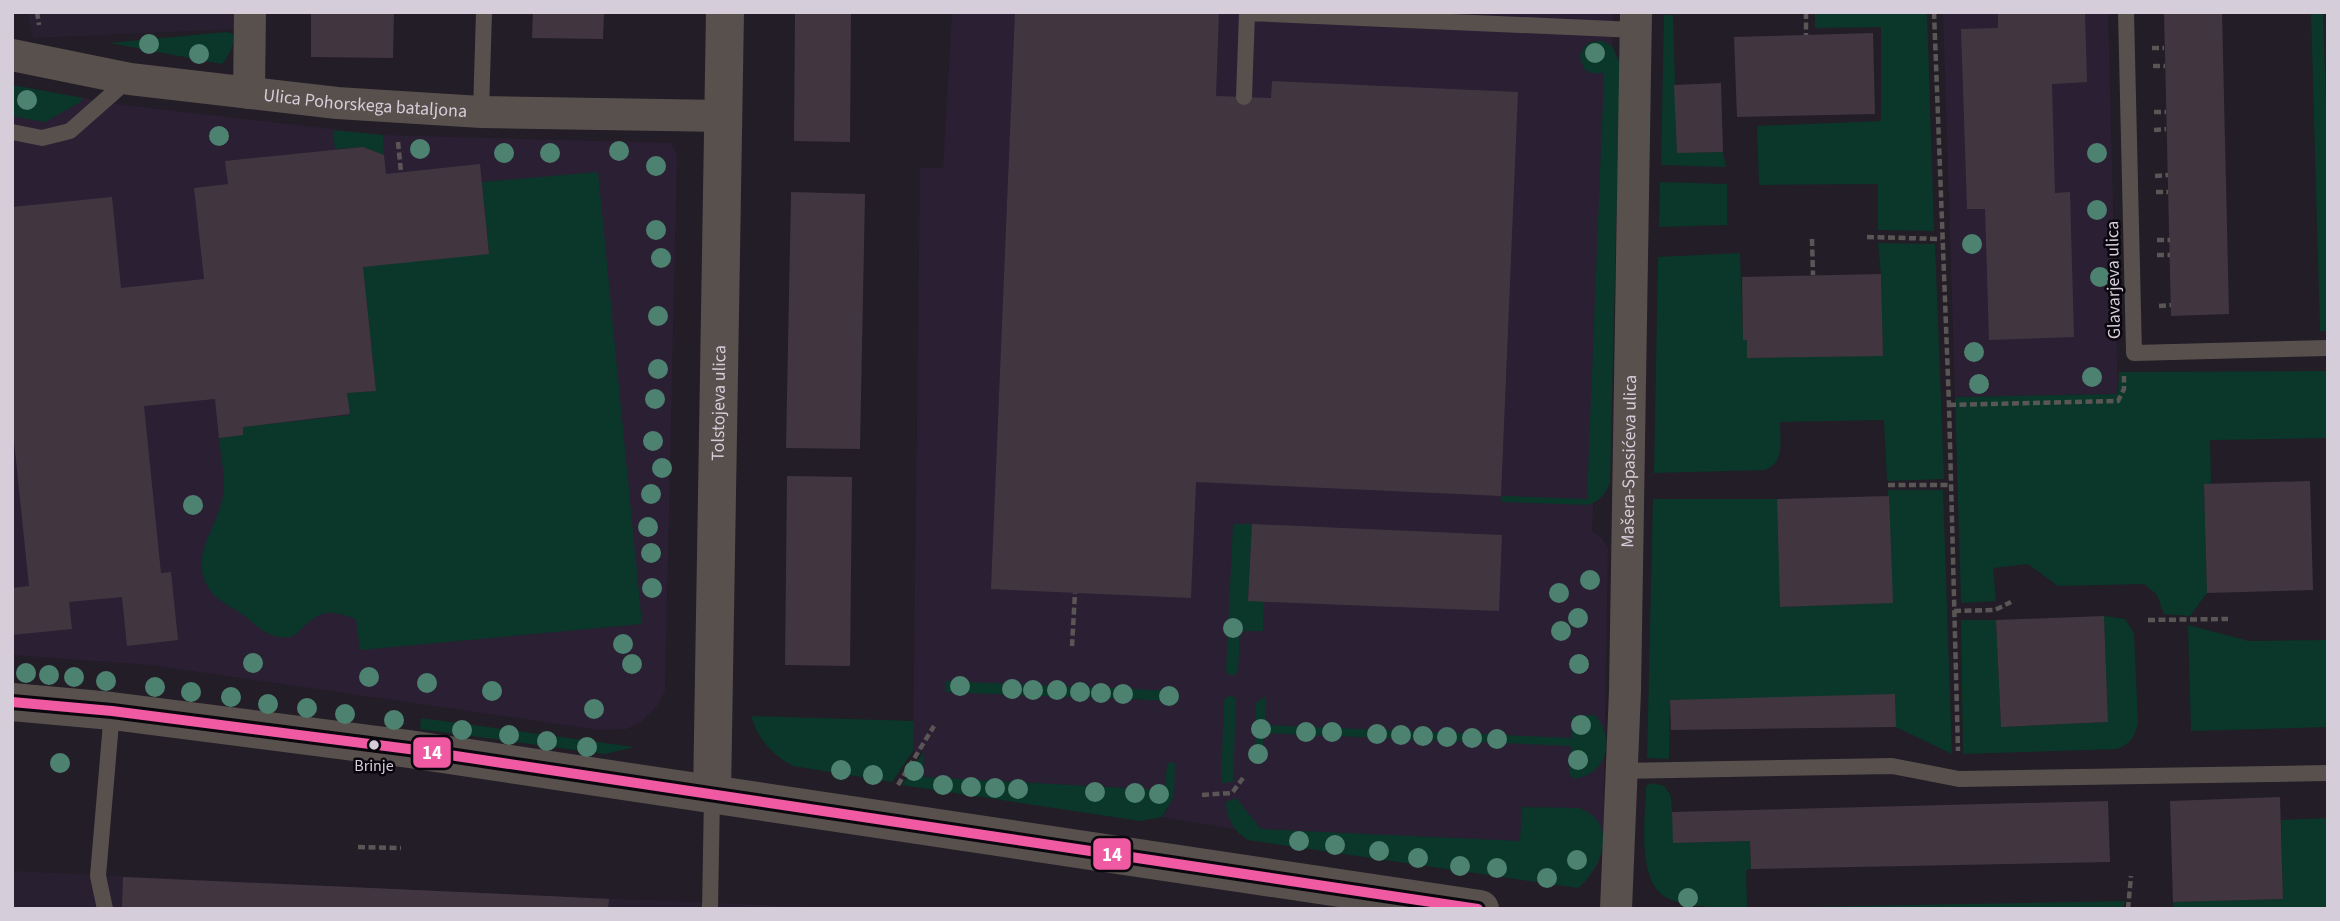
<svg xmlns="http://www.w3.org/2000/svg" width="2340" height="921" font-family="'Source Sans 3',sans-serif">
<style>
.built{fill:#2a1f33}
.industrial{fill:#282030}
.green{fill:#0a3729}
.building{fill:#413640}
.lines{fill:none;stroke-linecap:round;stroke-linejoin:round}
.path{stroke:#5b5656;stroke-width:4.5;stroke-dasharray:7 3.5;stroke-linecap:butt}
.service{stroke:#57504d;stroke-width:16}
.minor{stroke:#57504d;stroke-width:32}
.tertiary{stroke:#57504d;stroke-width:38}
.bus-1-casing{stroke:#0a060d;stroke-width:16}
.bus-1{stroke:#ef5aa2;stroke-width:10}
.tree{fill:#4d8270}
.bus-dot{fill:#d5ceda;stroke:#0a060d;stroke-width:2.5}
.labels{text-anchor:middle;stroke-width:5;stroke-linejoin:round;paint-order:stroke}
.bus-label{font-size:16px;fill:#d5ceda;stroke:#0a060d}
.street-label{font-size:18px;fill:#d5ceda;stroke:#0a060d}
.line-badge{stroke:#0a060d;stroke-width:2.5}
.badge-label{font-size:19px;text-anchor:middle;font-weight:bold;fill:#fff}
</style>
<rect width="100%" height="100%" fill="#221d26"/>
<g class="built">
<path d="M952,12H1613L1612,46L1603,41H1596L1590,42L1582,50L1611,69L1607,213L1592,531L1602,538L1608,548L1603,845L1599,863L1591,875L1578,888L1248,840L1234,829L1162,817L1168,809L1167,763L1166,790L923,777L924,752L913,751L920,168H943Z"/>
<path d="M1943,12H2108L2118,394L1955,397Z"/>
<path d="M12,85L124,105L383,135L671,143L677,155L665,691L658,705L640,723L627,729L599,730L151,665L12,655Z"/>
</g>
<g class="industrial">
<path d="M28,12H236L235,29L33,38Z"/>
<path d="M12,871L548,896L859,909H12Z"/>
</g>
<g class="green">
<path d="M1815,12H1927L1934,231L1878,230V184L1759,185L1757,126L1881,121V27L1815,28Z"/>
<path d="M2311,12H2323L2328,165V331H2320Z"/>
<path d="M1664,15H1673L1677,153L1723,152L1726,167L1661,165Z"/>
<path d="M226,32L233,34C235,46 229,55 222,64L110,43Z"/>
<path d="M1603,41L1612,46L1620,64L1610,483C1605,495 1599,501 1588,505L1501,502V496L1587,499L1604,73H1591L1584,69L1580,56C1584,43 1591,41 1603,41Z"/>
<path d="M12,85L83,98L79,103L45,122L12,116Z"/>
<path d="M333,130L383,135L384,155L363,147L335,149Z"/>
<path d="M598,172L642,624L360,650L356,619C324,607 318,612 294,636C273,641 263,631 247,618C235,607 218,603 209,589C188,557 217,529 223,497C226,478 221,457 219,438L243,435V427L350,415L347,393L376,391L363,267L489,253L482,182Z"/>
<path d="M1660,182L1727,184V225L1659,227Z"/>
<path d="M1878,243L1935,244L1944,479L1887,481L1884,420L1780,422C1780,440 1785,463 1765,470L1654,473L1658,257L1740,253L1743,339L1747,340V358L1883,355L1881,274Z"/>
<path d="M2328,371V438L2210,440L2211,484L2204,485L2207,593L2190,616L2164,614L2157,595L2144,584L2058,586L2028,564L1993,568L1996,601L1961,603L1955,397L2118,394L2119,372Z"/>
<path d="M1888,490H1943L1952,754L1896,727L1895,694L1670,701L1669,759L1647,758L1653,499H1777L1781,607L1892,603Z"/>
<path d="M1233,524H1252L1248,601H1264L1263,631H1240L1238,672L1232,676L1226,672Z"/>
<path d="M2104,616L2125,619L2134,633L2138,724C2134,738 2130,744 2117,749L1963,754L1961,620H1996L2001,727L2108,722Z"/>
<path d="M2188,625L2249,641L2328,640V727L2191,731Z"/>
<path d="M946,681L1176,691V701L968,693L945,692Z"/>
<path d="M1228,696L1234,697L1236,699L1233,782L1221,783L1224,700Z"/>
<path d="M1266,696L1265,725L1571,738L1572,716L1595,715C1616,740 1608,773 1574,779L1569,773L1571,746L1264,733L1262,762L1259,761L1255,754L1256,703Z"/>
<path d="M751,716L914,721L913,751L892,782L793,766C773,756 757,738 751,716Z"/>
<path d="M421,718L634,747L605,754L420,729Z"/>
<path d="M924,751L923,777L1165,790L1167,763H1175L1174,797L1162,817L1140,821L902,785Z"/>
<path d="M1652,783L1664,786L1671,796L1674,843L1750,841L1751,869L1746,870L1747,908L2125,901L2123,909H1725C1708,906 1688,906 1672,900C1634,888 1646,816 1646,786Z"/>
<path d="M1236,798L1261,829L1520,841L1522,807L1579,808C1620,823 1602,867 1578,888L1248,840C1234,831 1226,819 1226,802Z"/>
<path d="M2328,818V909H2174L2173,902L2283,899L2281,820Z"/>
</g>
<g class="building">
<path d="M311,12H394L393,58L311,57Z"/>
<path d="M533,12H604L603,39L532,38Z"/>
<path d="M795,12H851L850,142L794,141Z"/>
<path d="M1015,12H1219L1216,96L1271,98L1272,81L1518,92L1501,496L1196,482L1191,598L991,589Z"/>
<path d="M1998,12H2085L2087,82L2052,84L2055,193L2070,192L2074,337L1989,340L1985,209H1967L1961,29L1998,28Z"/>
<path d="M2164,12H2222L2229,314L2171,316Z"/>
<path d="M1873,33L1875,114L1737,117L1734,37Z"/>
<path d="M1721,83L1723,152L1677,153L1674,85Z"/>
<path d="M363,147L384,155L386,174L480,164L489,254L363,267L376,391L347,393L350,414L243,427V435L219,438L215,399L144,406L161,573L171,572L178,640L127,646L122,597L69,602L72,629L12,635V588L29,586L12,421V207L112,197L121,288L204,279L194,188L228,184L225,161Z"/>
<path d="M791,192L865,194L860,449L786,448Z"/>
<path d="M1881,274L1883,356L1747,358V340H1743L1742,277Z"/>
<path d="M787,476L852,477L850,666L785,665Z"/>
<path d="M2310,481L2313,590L2207,593L2204,484Z"/>
<path d="M1889,496L1893,603L1780,607L1777,499Z"/>
<path d="M1252,524L1502,535L1499,611L1248,601Z"/>
<path d="M2104,616L2108,722L2001,727L1996,620Z"/>
<path d="M1895,694L1896,727L1671,730L1670,700Z"/>
<path d="M2280,797L2283,899L2173,902L2170,801Z"/>
<path d="M2108,801L2110,862L1751,869L1750,841L1673,843L1672,812Z"/>
<path d="M123,877L548,896L609,899L608,909H122Z"/>
</g>
<g class="lines">
<g class="path">
<path d="M37,12L39,25"/>
<path d="M1806,12V35"/>
<path d="M1934,12L1949,405L1958,751"/>
<path d="M2152,48H2164"/>
<path d="M2153,66H2165"/>
<path d="M2154,112H2166"/>
<path d="M2154,130L2166,129"/>
<path d="M398,142L401,172"/>
<path d="M2155,176L2168,175"/>
<path d="M2156,192H2168"/>
<path d="M1867,237L1941,239"/>
<path d="M1812,239L1813,275"/>
<path d="M2157,240H2170"/>
<path d="M2157,255H2170"/>
<path d="M2159,306L2171,305"/>
<path d="M1949,405L2118,401L2124,389V376"/>
<path d="M1888,485H1950"/>
<path d="M1954,611L1995,610L2011,602"/>
<path d="M2148,620L2228,619"/>
<path d="M1072,646L1075,593"/>
<path d="M898,785L934,726"/>
<path d="M1202,795L1232,793L1243,778"/>
<path d="M358,847L401,848"/>
<path d="M2128,909L2131,876"/>
</g>
<g class="service">
<path d="M2126,12L2134,353L2328,348"/>
<path d="M1244,97L1247,13L1636,30"/>
<path d="M481,112L484,12"/>
<path d="M12,132L42,138L70,131L129,79"/>
<path d="M1620,771L1892,766L1959,779L2328,773"/>
<path d="M105,909L98,876L112,711"/>
<path d="M710,909L712,795"/>
</g>
<g class="minor">
<path id="s1" d="M12,55L130,79L337,103L481,112L723,116"/>
<path d="M249,93L250,12"/>
<path id="s2" d="M1616,909L1625,691L1636,12"/>
</g>
<g class="tertiary">
<path d="M12,702L112,711L409,749L1480,909"/>
<path id="s3" d="M712,795L725,12"/>
</g>
<defs>
<path id="bus-1" d="M12,702L112,711L409,749L1478,909"/>
</defs>
<use href="#bus-1" class="bus-1-casing"/>
<use href="#bus-1" class="bus-1"/>
</g>
<g class="tree">
<circle cx="149" cy="44" r="10"/>
<circle cx="1595" cy="53" r="10"/>
<circle cx="199" cy="54" r="10"/>
<circle cx="27" cy="100" r="10"/>
<circle cx="219" cy="136" r="10"/>
<circle cx="420" cy="149" r="10"/>
<circle cx="619" cy="151" r="10"/>
<circle cx="504" cy="153" r="10"/>
<circle cx="550" cy="153" r="10"/>
<circle cx="2097" cy="153" r="10"/>
<circle cx="656" cy="166" r="10"/>
<circle cx="2097" cy="210" r="10"/>
<circle cx="656" cy="230" r="10"/>
<circle cx="1972" cy="244" r="10"/>
<circle cx="661" cy="258" r="10"/>
<circle cx="2100" cy="277" r="10"/>
<circle cx="658" cy="316" r="10"/>
<circle cx="1974" cy="352" r="10"/>
<circle cx="658" cy="369" r="10"/>
<circle cx="2092" cy="377" r="10"/>
<circle cx="1979" cy="384" r="10"/>
<circle cx="655" cy="399" r="10"/>
<circle cx="653" cy="441" r="10"/>
<circle cx="662" cy="468" r="10"/>
<circle cx="651" cy="494" r="10"/>
<circle cx="193" cy="505" r="10"/>
<circle cx="648" cy="527" r="10"/>
<circle cx="651" cy="553" r="10"/>
<circle cx="1590" cy="580" r="10"/>
<circle cx="652" cy="588" r="10"/>
<circle cx="1559" cy="593" r="10"/>
<circle cx="1578" cy="618" r="10"/>
<circle cx="1233" cy="628" r="10"/>
<circle cx="1561" cy="631" r="10"/>
<circle cx="623" cy="644" r="10"/>
<circle cx="253" cy="663" r="10"/>
<circle cx="632" cy="664" r="10"/>
<circle cx="1579" cy="664" r="10"/>
<circle cx="26" cy="673" r="10"/>
<circle cx="49" cy="675" r="10"/>
<circle cx="74" cy="677" r="10"/>
<circle cx="369" cy="677" r="10"/>
<circle cx="106" cy="681" r="10"/>
<circle cx="427" cy="683" r="10"/>
<circle cx="960" cy="686" r="10"/>
<circle cx="155" cy="687" r="10"/>
<circle cx="1012" cy="689" r="10"/>
<circle cx="1033" cy="690" r="10"/>
<circle cx="1057" cy="690" r="10"/>
<circle cx="492" cy="691" r="10"/>
<circle cx="191" cy="692" r="10"/>
<circle cx="1080" cy="692" r="10"/>
<circle cx="1101" cy="693" r="10"/>
<circle cx="1123" cy="694" r="10"/>
<circle cx="1169" cy="696" r="10"/>
<circle cx="231" cy="697" r="10"/>
<circle cx="268" cy="704" r="10"/>
<circle cx="307" cy="708" r="10"/>
<circle cx="594" cy="709" r="10"/>
<circle cx="345" cy="714" r="10"/>
<circle cx="394" cy="720" r="10"/>
<circle cx="1581" cy="725" r="10"/>
<circle cx="1261" cy="729" r="10"/>
<circle cx="462" cy="730" r="10"/>
<circle cx="1306" cy="732" r="10"/>
<circle cx="1332" cy="732" r="10"/>
<circle cx="1377" cy="734" r="10"/>
<circle cx="509" cy="735" r="10"/>
<circle cx="1401" cy="735" r="10"/>
<circle cx="1423" cy="736" r="10"/>
<circle cx="1447" cy="737" r="10"/>
<circle cx="1472" cy="738" r="10"/>
<circle cx="1497" cy="739" r="10"/>
<circle cx="547" cy="741" r="10"/>
<circle cx="587" cy="747" r="10"/>
<circle cx="1258" cy="754" r="10"/>
<circle cx="1578" cy="760" r="10"/>
<circle cx="60" cy="763" r="10"/>
<circle cx="841" cy="770" r="10"/>
<circle cx="914" cy="771" r="10"/>
<circle cx="873" cy="775" r="10"/>
<circle cx="943" cy="785" r="10"/>
<circle cx="971" cy="787" r="10"/>
<circle cx="995" cy="788" r="10"/>
<circle cx="1018" cy="789" r="10"/>
<circle cx="1095" cy="792" r="10"/>
<circle cx="1135" cy="793" r="10"/>
<circle cx="1159" cy="794" r="10"/>
<circle cx="1299" cy="841" r="10"/>
<circle cx="1335" cy="845" r="10"/>
<circle cx="1379" cy="851" r="10"/>
<circle cx="1418" cy="858" r="10"/>
<circle cx="1577" cy="860" r="10"/>
<circle cx="1460" cy="866" r="10"/>
<circle cx="1497" cy="868" r="10"/>
<circle cx="1547" cy="878" r="10"/>
<circle cx="1688" cy="898" r="10"/>
</g>
<circle class="bus-dot" cx="374" cy="745" r="6"/>
<g class="labels">
<g class="bus-label">
<text x="374" y="771">Brinje</text>
</g>
<g class="street-label">
<text dy="6" stroke="none"><textPath href="#s1" startOffset="357">Ulica Pohorskega bataljona</textPath></text>
<text transform="translate(2113 280) rotate(-91)" y="6">Glavarjeva ulica</text>
<text dy="6" stroke="none"><textPath href="#s3" startOffset="392">Tolstojeva ulica</textPath></text>
<text dy="6" stroke="none"><textPath href="#s2" startOffset="448">Mašera-Spasićeva ulica</textPath></text>
</g>
</g>
<g class="line-badge">
<rect x="412" y="736" width="40" height="33" rx="7" fill="#ef5aa2"/>
<rect x="1092" y="837" width="40" height="34" rx="7" fill="#ef5aa2"/>
</g>
<g class="badge-label">
<text x="432" y="759">14</text>
<text x="1112" y="861">14</text>
</g>
<rect width="2340" height="921" fill="none" stroke="#d5ceda" stroke-width="28"/>
</svg>
